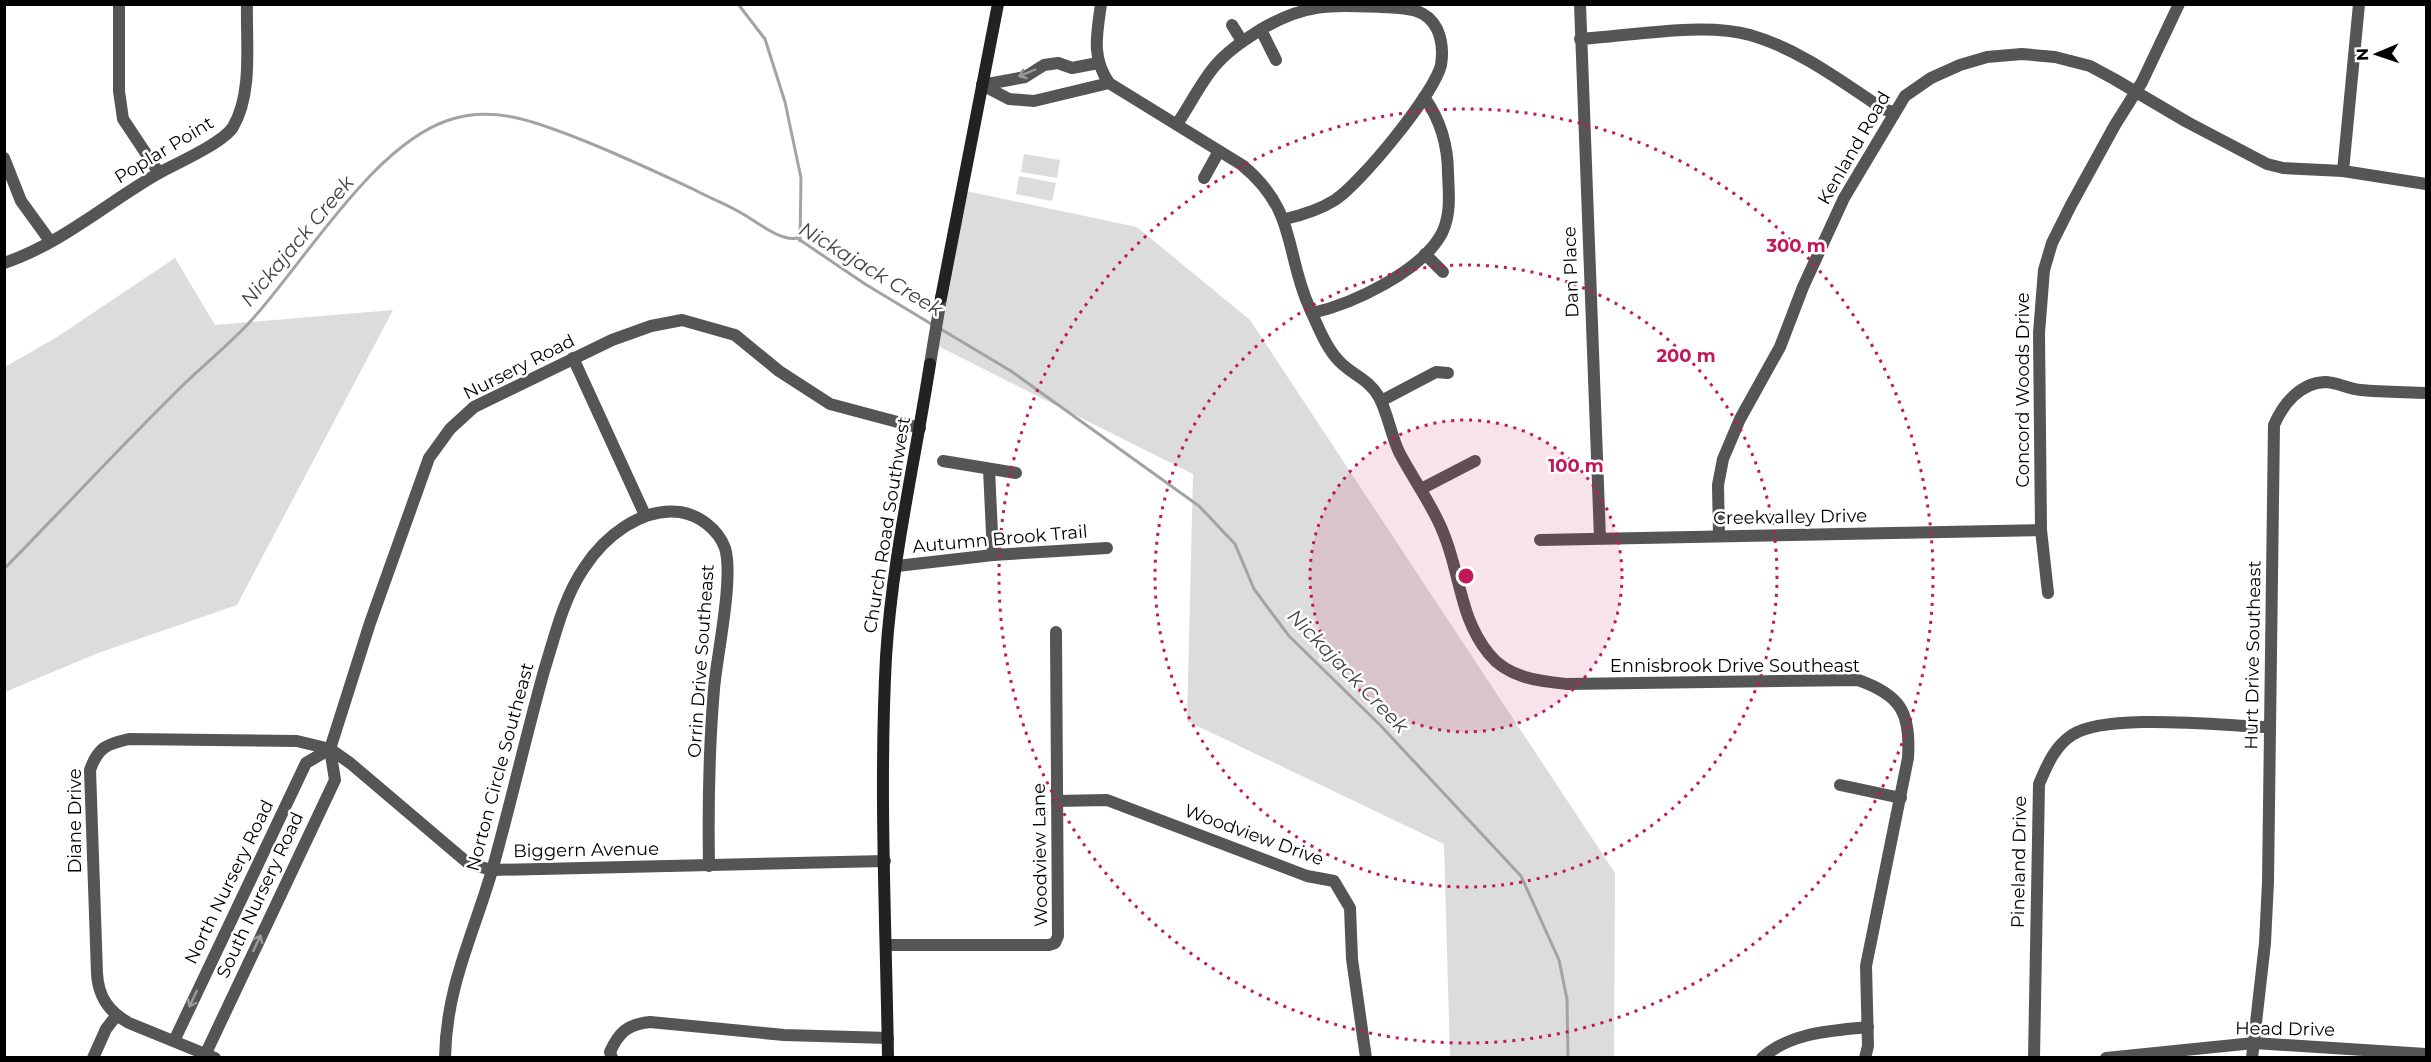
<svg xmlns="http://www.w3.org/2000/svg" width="2431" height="1062" font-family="Montserrat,sans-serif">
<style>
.green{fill:#dcdcdc}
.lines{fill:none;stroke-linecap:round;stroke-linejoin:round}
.stream{stroke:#a3a3a3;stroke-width:3}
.street{stroke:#555;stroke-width:12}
.secondary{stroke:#222;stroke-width:12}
.oneway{stroke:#999}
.ring{fill:none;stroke:#c2185b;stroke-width:3;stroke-dasharray:3 6}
.labels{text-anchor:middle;stroke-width:5;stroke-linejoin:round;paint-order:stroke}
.street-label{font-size:18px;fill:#000;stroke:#fff}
.water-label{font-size:20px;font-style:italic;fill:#444;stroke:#fff}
.centre{fill:#c2185b;stroke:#fff;stroke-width:3}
.ring-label{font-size:18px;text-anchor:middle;font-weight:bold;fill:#c2185b;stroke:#fff;stroke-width:5;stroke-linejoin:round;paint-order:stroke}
</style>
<rect width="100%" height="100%" fill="#fff"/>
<g class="green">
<path d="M1024,154L1060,160L1057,178L1021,172Z"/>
<path d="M1019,176L1056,183L1052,201L1016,194Z"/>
<path d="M957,189L1137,227L1250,320L1615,873L1614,1057H1450L1444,844L1187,721L1193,474L934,344Z"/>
<path d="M175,258L215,325L393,310L237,605L98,653L5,692V367L57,337Z"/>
</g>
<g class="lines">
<g class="stream">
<path d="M738,4L765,39L785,102L801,178L800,241"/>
<path d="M939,328L1011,371L1199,506L1235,544L1254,589L1289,636L1380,725L1521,876L1559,960L1567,999L1568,1058"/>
<path d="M4,569C63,509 121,446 181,387C203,366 227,346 248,324C303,265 372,145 449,120C493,105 536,122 577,138C616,153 654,171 693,189C709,198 727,204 743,214C757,222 781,242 797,238L865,284L933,325"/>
</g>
<g class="street">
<path d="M119,4V91L123,119L159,173"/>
<path d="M1101,4C1097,34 1091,57 1109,83L1242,165C1298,211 1284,252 1310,309C1318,326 1326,348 1339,361C1352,375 1369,379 1379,397C1388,414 1391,435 1399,452C1413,479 1432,504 1443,532C1461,575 1459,617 1489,654C1508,678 1539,681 1567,684L1858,680C1901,695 1911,713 1908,758L1866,966L1868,1046L1865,1058"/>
<path d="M1580,4L1600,538"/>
<path d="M1232,25L1242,41"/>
<path d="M1261,30L1276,60"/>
<path d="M1580,39C1630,36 1703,22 1750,35C1799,49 1841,81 1883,109L1893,112"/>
<path d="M982,85L1009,99L1034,101L1109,83"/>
<path d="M982,85L1025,77L1044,65L1058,63L1072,68L1098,63"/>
<path d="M1177,124C1190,105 1200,84 1214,67C1227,51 1243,41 1260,30C1305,3 1331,5 1382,7C1404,8 1426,7 1437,29C1442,40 1443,53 1441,65C1434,94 1360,184 1335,200C1319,210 1303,215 1285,219"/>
<path d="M4,158L21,201L50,241"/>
<path d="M2343,171L2359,4"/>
<path d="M1204,178L1219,151"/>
<path d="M1425,254L1443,272"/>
<path d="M4,263C61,244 108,202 159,173C177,163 223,143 233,127C253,93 246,43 247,4"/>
<path d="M1312,313C1353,304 1422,271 1442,233C1451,215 1449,194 1448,174C1448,146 1440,119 1424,97"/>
<path d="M573,358L645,515"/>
<path d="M930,364L941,298"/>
<path d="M1381,401L1436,372L1448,373"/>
<path d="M943,461L1016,473"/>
<path d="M989,469L993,555"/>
<path d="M1421,489L1475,461"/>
<path d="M1719,536L1718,485L1723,459L1740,419L1780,347L1803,287L1844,198L1905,96L1931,78L1960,65L1987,57L2022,54L2055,57L2090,66L2114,79L2187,122L2267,164L2283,168L2343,171L2426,184"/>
<path d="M1540,540L2041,530"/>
<path d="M897,566L993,555L1107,548"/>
<path d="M2048,593L2041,530L2039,333L2044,270L2052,243L2071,205L2115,125L2142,82L2179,4"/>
<path d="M1840,785L1901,798"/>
<path d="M1057,801L1107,800L1307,876L1334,881L1350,908L1352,959L1366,1058"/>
<path d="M887,945H1049L1055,943L1058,936L1056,632"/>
<path d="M174,1041L306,763L330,749"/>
<path d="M206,1053L335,780L330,749L370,623L429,458L450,429L474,407L612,340L651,326L682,320L735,335L779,371L830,404L920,428"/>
<path d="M93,1058L106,1029L116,1016"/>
<path d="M215,1058L129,1023C109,1012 98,997 97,973L90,770C98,747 107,744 129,739L297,741L330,749L350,763L469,864L492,870L885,861"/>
<path d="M445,1058C446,986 474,934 493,867C511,802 526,736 544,671C555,636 563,599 584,568C604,537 641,507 680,512C699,515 718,529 725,548C734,578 717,654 714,689C709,747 708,807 709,866"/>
<path d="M612,1058L610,1052C619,1032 628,1024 650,1022L784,1035L888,1038"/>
<path d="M1762,1058C1791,1032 1832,1031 1868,1027"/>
<path d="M2034,1058L2039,784C2047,765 2055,746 2072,735C2106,712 2226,726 2270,727"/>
<path d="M2106,1058L2254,1043L2426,1054"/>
<path d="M2252,1058L2265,943L2268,882L2274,425C2283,404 2300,383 2325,382C2336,382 2349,389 2361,390C2383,392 2405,392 2426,393"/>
</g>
<g class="secondary">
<path d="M941,298L998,4"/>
<path d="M888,1058C886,924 879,790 886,657C892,559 915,461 930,364"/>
</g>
</g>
<defs><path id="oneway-shaft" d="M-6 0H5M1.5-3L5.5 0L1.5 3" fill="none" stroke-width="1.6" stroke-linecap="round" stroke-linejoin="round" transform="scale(1.5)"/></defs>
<g class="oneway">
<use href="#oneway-shaft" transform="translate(1027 73) rotate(157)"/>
<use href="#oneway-shaft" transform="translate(257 943) rotate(-65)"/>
<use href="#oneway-shaft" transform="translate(193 999) rotate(115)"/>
</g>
<circle cx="1466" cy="576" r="156" fill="#c2185b" fill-opacity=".12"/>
<g class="ring">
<circle cx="1466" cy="576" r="156"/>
<circle cx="1466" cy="576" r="311"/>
<circle cx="1466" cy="576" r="467"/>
</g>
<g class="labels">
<g class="street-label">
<text transform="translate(1854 148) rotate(-60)" y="6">Kenland Road</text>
<text transform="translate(164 150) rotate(-31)" y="6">Poplar Point</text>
<text transform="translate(1571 272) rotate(-92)" y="6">Dan Place</text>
<text transform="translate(519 367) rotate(-27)" y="6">Nursery Road</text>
<text transform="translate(2023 390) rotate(-90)" y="6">Concord Woods Drive</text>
<text transform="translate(1790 517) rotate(-1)" y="6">Creekvalley Drive</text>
<text transform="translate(887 525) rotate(-81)" y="6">Church Road Southwest</text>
<text transform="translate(1000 539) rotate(-5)" y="6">Autumn Brook Trail</text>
<text transform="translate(2253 655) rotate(-89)" y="6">Hurt Drive Southeast</text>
<text transform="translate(701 661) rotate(-86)" y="6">Orrin Drive Southeast</text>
<text x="1735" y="672">Ennisbrook Drive Southeast</text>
<text transform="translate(500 767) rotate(-75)" y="6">Norton Circle Southeast</text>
<text transform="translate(75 821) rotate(-90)" y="6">Diane Drive</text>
<text transform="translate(1254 835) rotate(20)" y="6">Woodview Drive</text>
<text transform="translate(586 850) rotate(-1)" y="6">Biggern Avenue</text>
<text transform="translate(1040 855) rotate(-91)" y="6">Woodview Lane</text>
<text transform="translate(2019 862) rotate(-89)" y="6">Pineland Drive</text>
<text transform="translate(229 882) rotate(-64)" y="6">North Nursery Road</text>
<text transform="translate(260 895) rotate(-65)" y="6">South Nursery Road</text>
<text transform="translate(2285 1029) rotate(1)" y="6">Head Drive</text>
</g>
<g class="water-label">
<text transform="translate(297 241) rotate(-50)" y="7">Nickajack Creek</text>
<text transform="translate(871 269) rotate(31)" y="7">Nickajack Creek</text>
<text transform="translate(1348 671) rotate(46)" y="7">Nickajack Creek</text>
</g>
</g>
<circle cx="1466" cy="576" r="9" class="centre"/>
<g class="ring-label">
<text x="1796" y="252">300 m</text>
<text x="1686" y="362">200 m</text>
<text x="1576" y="472">100 m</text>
</g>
<rect width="2431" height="1062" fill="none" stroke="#000000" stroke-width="12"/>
<g transform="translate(2377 54) rotate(268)" stroke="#ffffff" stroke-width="4.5" paint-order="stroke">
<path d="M0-4.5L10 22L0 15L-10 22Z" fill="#000000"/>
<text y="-9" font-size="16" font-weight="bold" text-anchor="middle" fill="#000000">N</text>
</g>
</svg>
